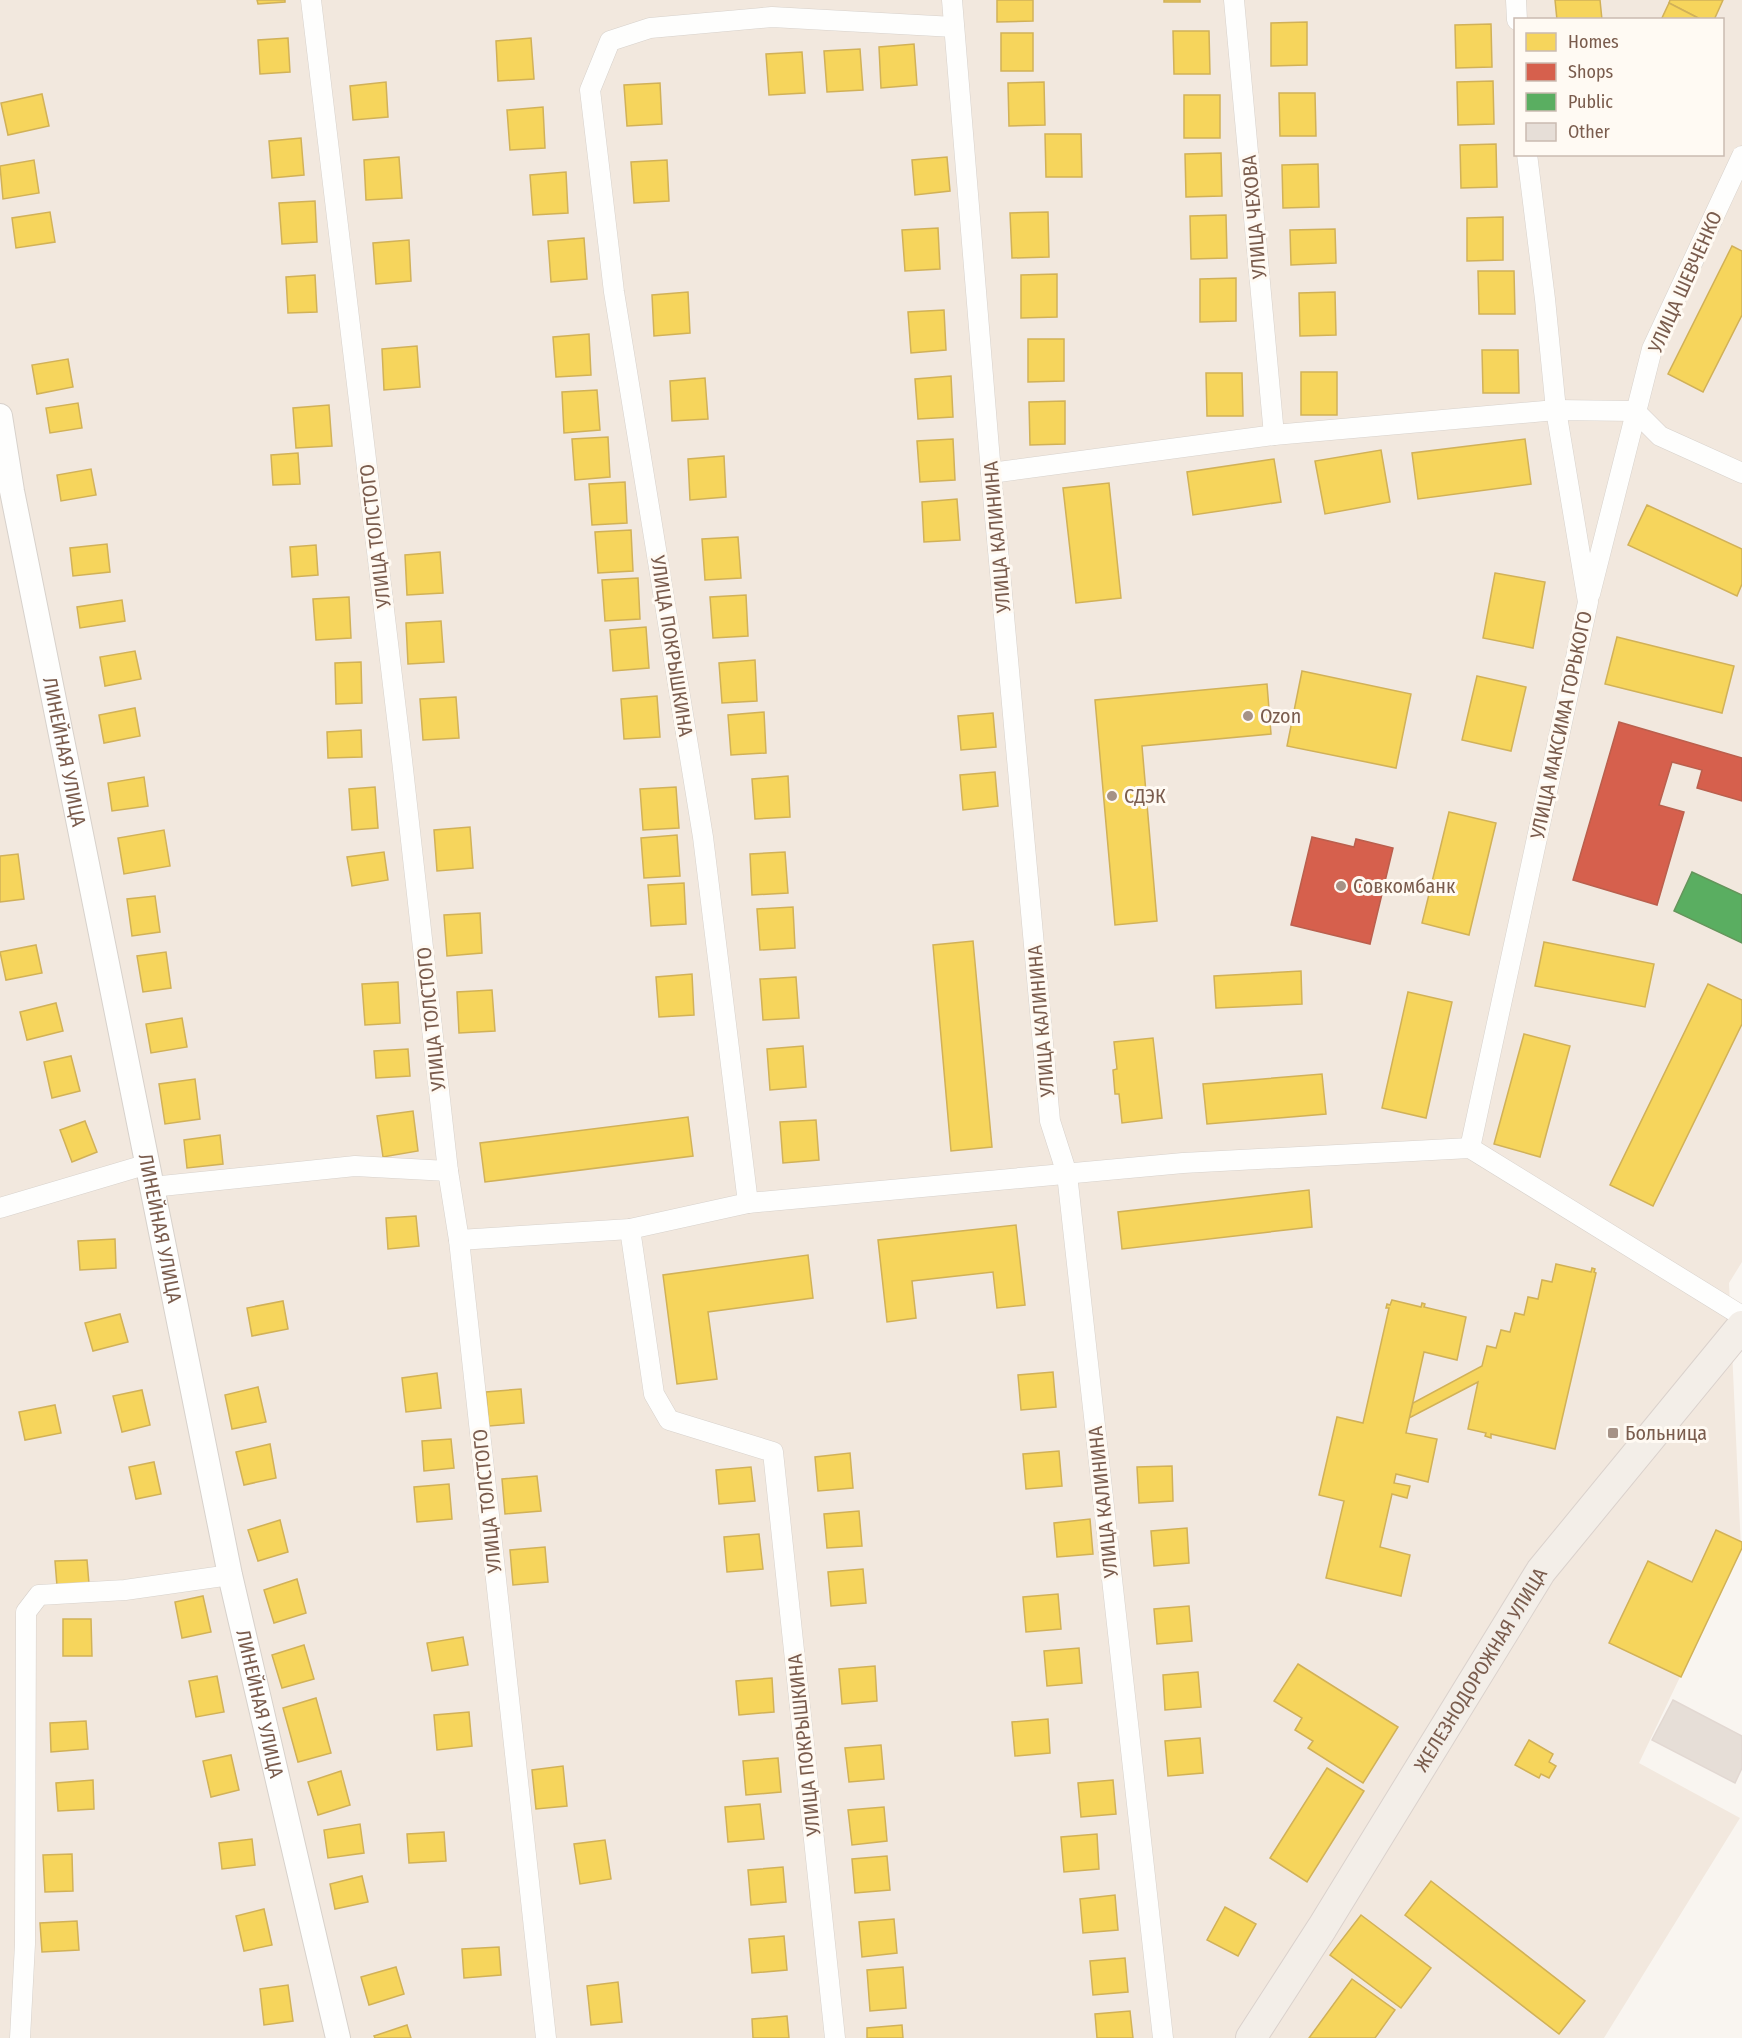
<svg xmlns="http://www.w3.org/2000/svg" width="1742" height="2038" font-family="'Fira Sans Condensed',sans-serif">
<style>
.residential{fill:#f2e8de;fill-rule:evenodd}
.homes{fill:#f6d55c;stroke:#d1b158;stroke-width:1.5}
.shops{fill:#d6604d;stroke:#ba5f4d;stroke-width:1.5}
.public{fill:#5aae61;stroke:#64955b;stroke-width:1.5}
.building{fill:#e6ded7;stroke:#e2d8d2;stroke-width:1.5}
.lines{fill:none;stroke-linecap:round;stroke-linejoin:round}
.minor-casing{stroke:#d7d1cb;stroke-width:21}
.tertiary-casing{stroke:#d7d1cb;stroke-width:26}
.primary-casing{stroke:#dad1cc;stroke-width:32}
.minor{stroke:#fefefd;stroke-width:20}
.tertiary{stroke:#fefefd;stroke-width:24}
.primary{stroke:#f3eee8;stroke-width:30}
.poi-dot{fill:#a69286;stroke:#fffaf3;stroke-width:2}
.labels{text-anchor:middle;stroke-width:6;stroke-linejoin:round;paint-order:stroke}
.street-label{font-size:20px;fill:#7a5c4d;stroke:#fffaf3}
.poi-label{font-size:20px;fill:#7a5c4d;stroke:#fffaf3;text-anchor:start}
</style>
<rect width="100%" height="100%" fill="#f9f5f0"/>
<path class="residential" d="M0,0H1742V1262L1729,1283L1741,1549L1639,1763L1740,1818L1604,2038H0ZM1516,20H1722V154H1516Z"/>
<g class="homes">
<path d="M257,0H285V2L258,4Z"/>
<path d="M997,0H1033V21L997,22Z"/>
<rect x="1164" y="0" width="36" height="2"/>
<path d="M1555,0H1600L1602,20H1557Z"/>
<path d="M1670,0H1723L1714,20H1702L1669,3Z"/>
<path d="M1669,3L1702,20H1661Z"/>
<path d="M1307,22V65L1271,66V23Z"/>
<path d="M1491,24L1492,67L1456,68L1455,25Z"/>
<path d="M1173,31H1209L1210,74H1174Z"/>
<rect x="1001" y="33" width="32" height="38"/>
<path d="M288,38L290,72L260,74L258,40Z"/>
<path d="M531,38L534,79L498,81L496,41Z"/>
<path d="M914,44L917,85L881,88L879,47Z"/>
<path d="M860,49L863,90L827,92L824,51Z"/>
<path d="M802,52L805,93L769,95L766,54Z"/>
<path d="M1493,81L1494,124L1458,125L1457,82Z"/>
<path d="M386,82L388,117L353,120L350,86Z"/>
<path d="M1044,82L1045,125L1009,126L1008,83Z"/>
<path d="M660,83L662,124L627,126L624,85Z"/>
<path d="M1279,93H1315L1316,136H1280Z"/>
<path d="M42,94L49,126L8,135L1,103Z"/>
<rect x="1184" y="95" width="36" height="43"/>
<path d="M543,107L545,148L510,150L507,110Z"/>
<path d="M1045,134H1081L1082,177H1046Z"/>
<path d="M301,138L304,175L272,178L269,141Z"/>
<path d="M1496,144L1497,187L1461,188L1460,145Z"/>
<path d="M1221,153L1222,196L1186,197L1185,154Z"/>
<path d="M399,157L402,198L366,200L364,160Z"/>
<path d="M947,157L950,191L915,195L912,160Z"/>
<path d="M34,160L39,193L3,199L0,166Z"/>
<path d="M667,160L669,201L634,203L631,162Z"/>
<path d="M1318,164L1319,207L1283,208L1282,165Z"/>
<path d="M566,172L568,213L533,215L530,175Z"/>
<path d="M315,201L317,242L282,244L279,203Z"/>
<path d="M50,212L55,242L16,248L12,218Z"/>
<path d="M1048,212L1049,257L1012,258L1010,213Z"/>
<path d="M1226,215L1227,258L1191,259L1190,216Z"/>
<path d="M1503,217V260L1467,261V218Z"/>
<path d="M938,228L940,269L905,271L902,230Z"/>
<path d="M1335,229L1336,263L1291,265L1290,230Z"/>
<path d="M584,238L587,279L551,282L548,241Z"/>
<path d="M409,240L411,281L376,284L373,243Z"/>
<path d="M1732,246L1742,251V315L1703,392L1668,374Z"/>
<path d="M1478,271H1514L1515,314H1479Z"/>
<path d="M1057,274V317L1021,318V275Z"/>
<path d="M315,275L317,312L288,313L286,277Z"/>
<path d="M1236,278V321L1200,322V279Z"/>
<path d="M688,292L690,333L654,336L652,295Z"/>
<path d="M1335,292L1336,335L1300,336L1299,293Z"/>
<path d="M944,310L946,350L911,353L908,312Z"/>
<path d="M589,334L591,375L556,377L553,337Z"/>
<path d="M1028,339H1064V381L1028,382Z"/>
<path d="M417,346L420,387L384,390L382,349Z"/>
<path d="M1482,350H1518L1519,393H1483Z"/>
<path d="M68,359L73,387L37,394L32,365Z"/>
<rect x="1301" y="372" width="36" height="43"/>
<path d="M1206,373H1242L1243,416H1207Z"/>
<path d="M951,376L953,417L918,419L915,379Z"/>
<path d="M705,378L708,419L672,421L670,381Z"/>
<path d="M597,390L600,430L564,433L562,392Z"/>
<path d="M1065,401V444L1030,445L1029,402Z"/>
<path d="M78,403L82,428L50,433L46,408Z"/>
<path d="M329,405L332,446L296,448L293,408Z"/>
<path d="M608,437L610,477L575,480L572,439Z"/>
<path d="M953,439L955,480L920,482L917,441Z"/>
<path d="M1525,439L1531,484L1418,499L1412,453Z"/>
<path d="M1381,450L1390,502L1325,514L1315,461Z"/>
<path d="M298,453L300,484L273,485L271,455Z"/>
<path d="M724,456L726,497L690,500L688,459Z"/>
<path d="M1274,459L1281,502L1193,515L1187,472Z"/>
<path d="M91,469L96,495L61,501L57,475Z"/>
<path d="M625,482L627,523L592,525L589,484Z"/>
<path d="M1109,483L1121,598L1076,603L1063,488Z"/>
<path d="M957,499L960,540L924,542L922,502Z"/>
<path d="M1647,505L1742,549V584L1737,596L1628,545Z"/>
<path d="M631,530L633,571L598,573L595,532Z"/>
<path d="M738,537L741,578L705,580L702,539Z"/>
<path d="M107,544L110,572L73,576L70,548Z"/>
<path d="M316,545L318,575L292,577L290,547Z"/>
<path d="M440,552L443,593L407,595L405,555Z"/>
<path d="M1495,573L1545,582L1533,648L1483,638Z"/>
<path d="M638,578L640,619L605,621L602,580Z"/>
<path d="M746,595L748,636L713,638L710,597Z"/>
<path d="M349,597L351,638L316,640L313,599Z"/>
<path d="M122,600L125,621L80,628L77,607Z"/>
<path d="M441,621L444,662L408,664L406,623Z"/>
<path d="M646,627L649,668L613,671L610,630Z"/>
<path d="M1617,637L1734,666L1722,713L1605,684Z"/>
<path d="M135,651L141,679L105,686L100,657Z"/>
<path d="M755,660L757,701L722,703L719,663Z"/>
<path d="M361,662L362,703L336,704L335,663Z"/>
<path d="M1302,671L1411,694L1396,768L1287,746Z"/>
<path d="M1477,676L1526,687L1511,751L1462,740Z"/>
<path d="M1267,684L1271,734L1142,746L1157,921L1115,925L1095,700Z"/>
<path d="M657,696L660,737L624,739L621,699Z"/>
<path d="M456,697L459,738L423,740L420,699Z"/>
<path d="M135,708L140,736L104,743L99,715Z"/>
<path d="M764,712L766,753L731,755L728,715Z"/>
<path d="M993,713L996,747L961,750L958,716Z"/>
<path d="M361,730L362,757L328,758L327,732Z"/>
<path d="M995,772L998,806L963,810L960,775Z"/>
<path d="M788,776L790,817L755,819L752,779Z"/>
<path d="M144,777L148,806L112,811L108,783Z"/>
<path d="M375,787L378,828L352,830L349,789Z"/>
<path d="M676,787L679,828L643,830L640,789Z"/>
<path d="M1449,812L1496,823L1469,935L1422,923Z"/>
<path d="M470,827L473,868L437,871L434,830Z"/>
<path d="M164,830L170,866L124,874L118,838Z"/>
<path d="M677,835L680,876L644,878L641,838Z"/>
<path d="M384,852L388,880L352,886L347,857Z"/>
<path d="M785,852L788,893L752,895L750,854Z"/>
<path d="M18,854L24,899L0,902V856Z"/>
<path d="M684,883L686,924L651,926L648,885Z"/>
<path d="M155,896L160,932L132,936L127,899Z"/>
<path d="M793,907L795,948L760,950L757,909Z"/>
<path d="M480,913L482,953L447,956L444,915Z"/>
<path d="M973,941L992,1147L951,1151L933,945Z"/>
<path d="M1544,942L1654,964L1645,1007L1535,986Z"/>
<path d="M36,945L42,973L6,980L0,952Z"/>
<path d="M166,952L171,988L143,992L137,956Z"/>
<path d="M1301,971L1302,1004L1216,1008L1214,976Z"/>
<path d="M692,974L694,1015L659,1017L656,977Z"/>
<path d="M796,977L799,1018L763,1020L760,979Z"/>
<path d="M398,982L400,1023L365,1025L362,984Z"/>
<path d="M1708,984L1742,1000V1024L1653,1206L1610,1185Z"/>
<path d="M492,990L495,1031L459,1033L457,992Z"/>
<path d="M1408,992L1452,1002L1426,1118L1382,1108Z"/>
<path d="M56,1003L63,1031L27,1040L20,1012Z"/>
<path d="M182,1018L187,1047L151,1053L146,1024Z"/>
<path d="M1524,1034L1570,1046L1540,1157L1494,1144Z"/>
<path d="M1153,1038L1162,1118L1122,1123L1119,1094H1115L1113,1070L1117,1069L1114,1042Z"/>
<path d="M803,1046L806,1087L770,1090L767,1049Z"/>
<path d="M408,1049L410,1076L376,1078L374,1051Z"/>
<path d="M71,1056L80,1091L52,1098L44,1062Z"/>
<path d="M1322,1074L1326,1114L1207,1124L1203,1084Z"/>
<path d="M195,1079L200,1119L165,1124L159,1084Z"/>
<path d="M413,1111L418,1151L383,1157L377,1116Z"/>
<path d="M688,1117L693,1156L485,1182L480,1143Z"/>
<path d="M816,1120L819,1160L783,1163L780,1122Z"/>
<path d="M85,1121L97,1152L72,1162L60,1130Z"/>
<path d="M220,1135L223,1164L187,1168L184,1140Z"/>
<path d="M1309,1190L1312,1227L1122,1249L1118,1212Z"/>
<path d="M416,1216L419,1246L388,1249L386,1218Z"/>
<path d="M1016,1225L1025,1305L997,1308L993,1272L912,1281L916,1318L887,1322L878,1240Z"/>
<path d="M115,1239L116,1268L80,1270L78,1241Z"/>
<path d="M808,1255L813,1298L708,1312L717,1379L677,1384L663,1275Z"/>
<path d="M1556,1264L1591,1272L1592,1268L1595,1269L1594,1272L1596,1273L1555,1449L1491,1434V1438L1485,1436L1486,1433L1468,1429L1478,1382L1409,1418L1413,1403L1482,1366L1487,1346L1496,1348L1501,1330L1510,1332L1515,1313L1524,1315L1528,1297L1538,1299L1542,1280L1552,1282Z"/>
<path d="M1392,1300L1421,1307L1422,1303L1425,1304L1424,1307L1466,1317L1457,1360L1424,1352L1406,1433L1437,1439L1428,1482L1396,1474L1394,1483L1410,1486L1407,1498L1392,1494L1380,1547L1410,1555L1401,1596L1326,1578L1344,1501L1319,1495L1337,1417L1363,1423L1389,1308H1386L1387,1304L1390,1305Z"/>
<path d="M283,1301L288,1329L252,1336L247,1308Z"/>
<path d="M120,1314L128,1342L93,1351L85,1323Z"/>
<path d="M1053,1372L1056,1407L1021,1410L1018,1375Z"/>
<path d="M437,1373L441,1408L406,1412L402,1378Z"/>
<path d="M258,1387L266,1422L232,1429L225,1395Z"/>
<path d="M521,1389L524,1423L489,1426L486,1392Z"/>
<path d="M142,1390L150,1425L122,1432L113,1396Z"/>
<path d="M55,1405L61,1433L25,1440L19,1412Z"/>
<path d="M451,1439L454,1468L424,1471L422,1441Z"/>
<path d="M270,1444L276,1478L244,1485L236,1452Z"/>
<path d="M1059,1451L1062,1486L1026,1489L1023,1454Z"/>
<path d="M850,1453L853,1488L818,1491L815,1457Z"/>
<path d="M154,1462L161,1494L136,1499L129,1467Z"/>
<path d="M1172,1466L1173,1501L1139,1503L1137,1467Z"/>
<path d="M751,1467L755,1501L719,1504L716,1470Z"/>
<path d="M537,1476L541,1511L505,1514L502,1479Z"/>
<path d="M449,1484L452,1519L417,1522L414,1487Z"/>
<path d="M859,1511L862,1546L827,1548L824,1514Z"/>
<path d="M1090,1519L1093,1554L1057,1557L1054,1523Z"/>
<path d="M280,1520L288,1552L258,1561L248,1530Z"/>
<path d="M1187,1528L1189,1563L1154,1566L1151,1531Z"/>
<path d="M1716,1530L1742,1542V1548L1681,1677L1609,1643L1648,1561L1692,1582Z"/>
<path d="M759,1534L763,1569L727,1572L724,1537Z"/>
<path d="M545,1547L548,1582L513,1585L510,1550Z"/>
<path d="M87,1560L89,1584L57,1586L55,1561Z"/>
<path d="M863,1569L866,1603L831,1606L828,1572Z"/>
<path d="M297,1579L306,1613L274,1623L264,1590Z"/>
<path d="M1058,1594L1061,1629L1026,1632L1023,1597Z"/>
<path d="M203,1596L211,1632L182,1638L175,1602Z"/>
<path d="M1189,1606L1192,1641L1157,1644L1154,1609Z"/>
<path d="M63,1619H91L92,1656H63Z"/>
<path d="M463,1637L468,1665L432,1671L427,1643Z"/>
<path d="M304,1645L314,1679L282,1688L272,1655Z"/>
<path d="M1079,1648L1082,1683L1047,1686L1044,1651Z"/>
<path d="M1298,1664L1398,1727L1363,1783L1308,1748L1313,1741L1295,1730L1302,1718L1274,1701Z"/>
<path d="M875,1666L877,1701L842,1704L839,1669Z"/>
<path d="M1198,1672L1201,1707L1165,1710L1163,1675Z"/>
<path d="M217,1676L224,1712L196,1717L189,1681Z"/>
<path d="M772,1678L774,1712L739,1715L736,1681Z"/>
<path d="M316,1698L331,1753L298,1762L283,1708Z"/>
<path d="M469,1712L472,1746L437,1750L434,1715Z"/>
<path d="M1048,1719L1050,1753L1015,1756L1012,1722Z"/>
<path d="M86,1721L88,1749L51,1752L50,1723Z"/>
<path d="M1200,1738L1203,1773L1168,1776L1165,1741Z"/>
<path d="M1529,1740L1553,1754L1549,1762L1556,1766L1549,1778L1541,1774L1539,1778L1515,1765Z"/>
<path d="M881,1745L884,1779L849,1782L845,1748Z"/>
<path d="M231,1755L239,1790L211,1797L203,1761Z"/>
<path d="M778,1758L781,1792L746,1795L743,1761Z"/>
<path d="M563,1766L567,1806L536,1809L532,1770Z"/>
<path d="M1327,1768L1364,1791L1307,1882L1270,1858Z"/>
<path d="M341,1771L350,1805L318,1815L308,1782Z"/>
<path d="M93,1780L94,1809L58,1811L56,1783Z"/>
<path d="M1113,1780L1116,1814L1081,1817L1078,1783Z"/>
<path d="M760,1804L764,1839L728,1842L725,1807Z"/>
<path d="M884,1807L887,1841L852,1845L848,1810Z"/>
<path d="M360,1824L364,1853L328,1858L324,1830Z"/>
<path d="M444,1832L446,1861L409,1863L407,1834Z"/>
<path d="M1097,1834L1099,1869L1064,1872L1061,1837Z"/>
<path d="M252,1839L255,1865L222,1869L219,1843Z"/>
<path d="M605,1840L611,1879L580,1884L574,1844Z"/>
<path d="M72,1854L73,1891L45,1892L43,1855Z"/>
<path d="M887,1856L890,1890L855,1893L852,1859Z"/>
<path d="M783,1867L786,1902L751,1905L748,1870Z"/>
<path d="M362,1876L368,1902L335,1909L330,1884Z"/>
<path d="M1431,1881L1585,2001L1559,2034L1405,1915Z"/>
<path d="M1115,1895L1118,1930L1083,1933L1080,1899Z"/>
<path d="M1225,1907L1256,1924L1238,1956L1207,1940Z"/>
<path d="M264,1909L272,1945L244,1951L236,1916Z"/>
<path d="M1361,1915L1431,1968L1401,2008L1330,1955Z"/>
<path d="M894,1919L897,1953L862,1957L859,1922Z"/>
<path d="M77,1921L79,1950L42,1952L40,1923Z"/>
<path d="M784,1936L787,1970L752,1973L749,1939Z"/>
<path d="M499,1947L501,1975L464,1978L462,1949Z"/>
<path d="M1125,1958L1128,1992L1093,1995L1090,1961Z"/>
<path d="M396,1967L404,1994L369,2005L361,1977Z"/>
<path d="M903,1967L906,2008L870,2011L867,1970Z"/>
<path d="M1352,1979L1395,2010L1375,2038H1309Z"/>
<path d="M618,1982L622,2022L591,2025L587,1986Z"/>
<path d="M288,1985L293,2021L264,2025L260,1989Z"/>
<path d="M1130,2011L1133,2038H1097L1095,2014Z"/>
<path d="M787,2016L789,2038H753L752,2019Z"/>
<path d="M407,2025L411,2038H375L374,2036Z"/>
<path d="M902,2025L903,2038H867V2028Z"/>
</g>
<g class="shops">
<path d="M1619,722L1742,758V801L1697,788L1702,770L1672,762L1659,805L1684,812L1657,905L1573,880Z"/>
<path d="M1312,837L1354,847L1356,839L1393,848L1370,944L1291,925Z"/>
</g>
<path class="public" d="M1692,872L1742,895V943L1674,911Z"/>
<path class="building" d="M1673,1700L1742,1736V1768L1735,1783L1652,1740Z"/>
<g class="lines">
<defs>
<g id="minor">
<path d="M311,0L402,760L448,1171L459,1240L546,2038"/>
<path d="M952,0L991,473L1050,1121L1067,1174L1163,2038"/>
<path d="M1234,0L1274,435"/>
<path d="M1516,0L1517,20"/>
<path d="M991,473L1274,435L1556,410L1635,411L1660,436L1742,473"/>
<path d="M1590,594L1652,349L1742,156"/>
<path d="M1470,1148L1588,602L1556,410L1545,299L1527,154"/>
<path d="M152,1187L355,1166L448,1171"/>
<path d="M748,1203L703,837L614,292L590,90L610,41L650,28L772,17L954,27"/>
<path d="M0,1208L148,1164"/>
<path d="M630,1229L654,1394L669,1420L773,1452L835,2038"/>
<path d="M459,1240L630,1229L748,1203L1183,1163L1470,1148L1742,1316"/>
<path d="M20,2038L25,1944L26,1612L39,1595L125,1590L230,1575"/>
</g>
<g id="tertiary">
<path id="s1" d="M0,416L12,491L230,1575L338,2038"/>
</g>
<g id="primary">
<path id="s2" d="M1251,2038L1322,1928L1541,1571L1742,1326"/>
</g>
</defs>
<use href="#minor" class="minor-casing"/>
<use href="#tertiary" class="tertiary-casing"/>
<use href="#primary" class="primary-casing"/>
<use href="#minor" class="minor"/>
<use href="#tertiary" class="tertiary"/>
<use href="#primary" class="primary"/>
</g>
<g class="poi-dot">
<circle cx="1248" cy="716" r="6"/>
<circle cx="1112" cy="796" r="6"/>
<circle cx="1341" cy="886" r="6"/>
<rect x="1607" y="1427" width="12" height="12" rx="3"/>
</g>
<g class="labels">
<g class="street-label">
<text transform="translate(1254 217) rotate(-95)" y="7">УЛИЦА ЧЕХОВА</text>
<text transform="translate(1685 282) rotate(-66)" y="7">УЛИЦА ШЕВЧЕНКО</text>
<text transform="translate(375 536) rotate(-97)" y="7">УЛИЦА ТОЛСТОГО</text>
<text transform="translate(997 537) rotate(-95)" y="7">УЛИЦА КАЛИНИНА</text>
<text transform="translate(672 646) rotate(81)" y="7">УЛИЦА ПОКРЫШКИНА</text>
<text transform="translate(1561 725) rotate(-78)" y="7">УЛИЦА МАКСИМА ГОРЬКОГО</text>
<text dy="7" stroke="none"><textPath href="#s1" startOffset="342">ЛИНЕЙНАЯ УЛИЦА</textPath></text>
<text transform="translate(431 1019) rotate(-96)" y="7">УЛИЦА ТОЛСТОГО</text>
<text transform="translate(1041 1021) rotate(-95)" y="7">УЛИЦА КАЛИНИНА</text>
<text dy="7" stroke="none"><textPath href="#s1" startOffset="828">ЛИНЕЙНАЯ УЛИЦА</textPath></text>
<text transform="translate(487 1501) rotate(-96)" y="7">УЛИЦА ТОЛСТОГО</text>
<text transform="translate(1103 1502) rotate(-96)" y="7">УЛИЦА КАЛИНИНА</text>
<text dy="7" stroke="none"><textPath href="#s2" startOffset="434">ЖЕЛЕЗНОДОРОЖНАЯ УЛИЦА</textPath></text>
<text dy="7" stroke="none"><textPath href="#s1" startOffset="1314">ЛИНЕЙНАЯ УЛИЦА</textPath></text>
<text transform="translate(804 1745) rotate(-96)" y="7">УЛИЦА ПОКРЫШКИНА</text>
</g>
<g class="poi-label">
<text x="1260" y="723">Ozon</text>
<text x="1124" y="803">СДЭК</text>
<text x="1353" y="893">Совкомбанк</text>
<text x="1625" y="1440">Больница</text>
</g>
</g>
<rect x="1514" y="18" width="210" height="138" fill="#fffaf3" stroke="#cabbb1" stroke-width="1.5"/>
<rect x="1526" y="33" width="30" height="18" fill="#f6d55c" stroke="#cabbb1" stroke-width="1.5"/>
<text x="1568" y="48" font-size="18" fill="#7a5c4d">Homes</text>
<rect x="1526" y="63" width="30" height="18" fill="#d6604d" stroke="#cabbb1" stroke-width="1.5"/>
<text x="1568" y="78" font-size="18" fill="#7a5c4d">Shops</text>
<rect x="1526" y="93" width="30" height="18" fill="#5aae61" stroke="#cabbb1" stroke-width="1.5"/>
<text x="1568" y="108" font-size="18" fill="#7a5c4d">Public</text>
<rect x="1526" y="123" width="30" height="18" fill="#e6ded7" stroke="#cabbb1" stroke-width="1.5"/>
<text x="1568" y="138" font-size="18" fill="#7a5c4d">Other</text>
</svg>
